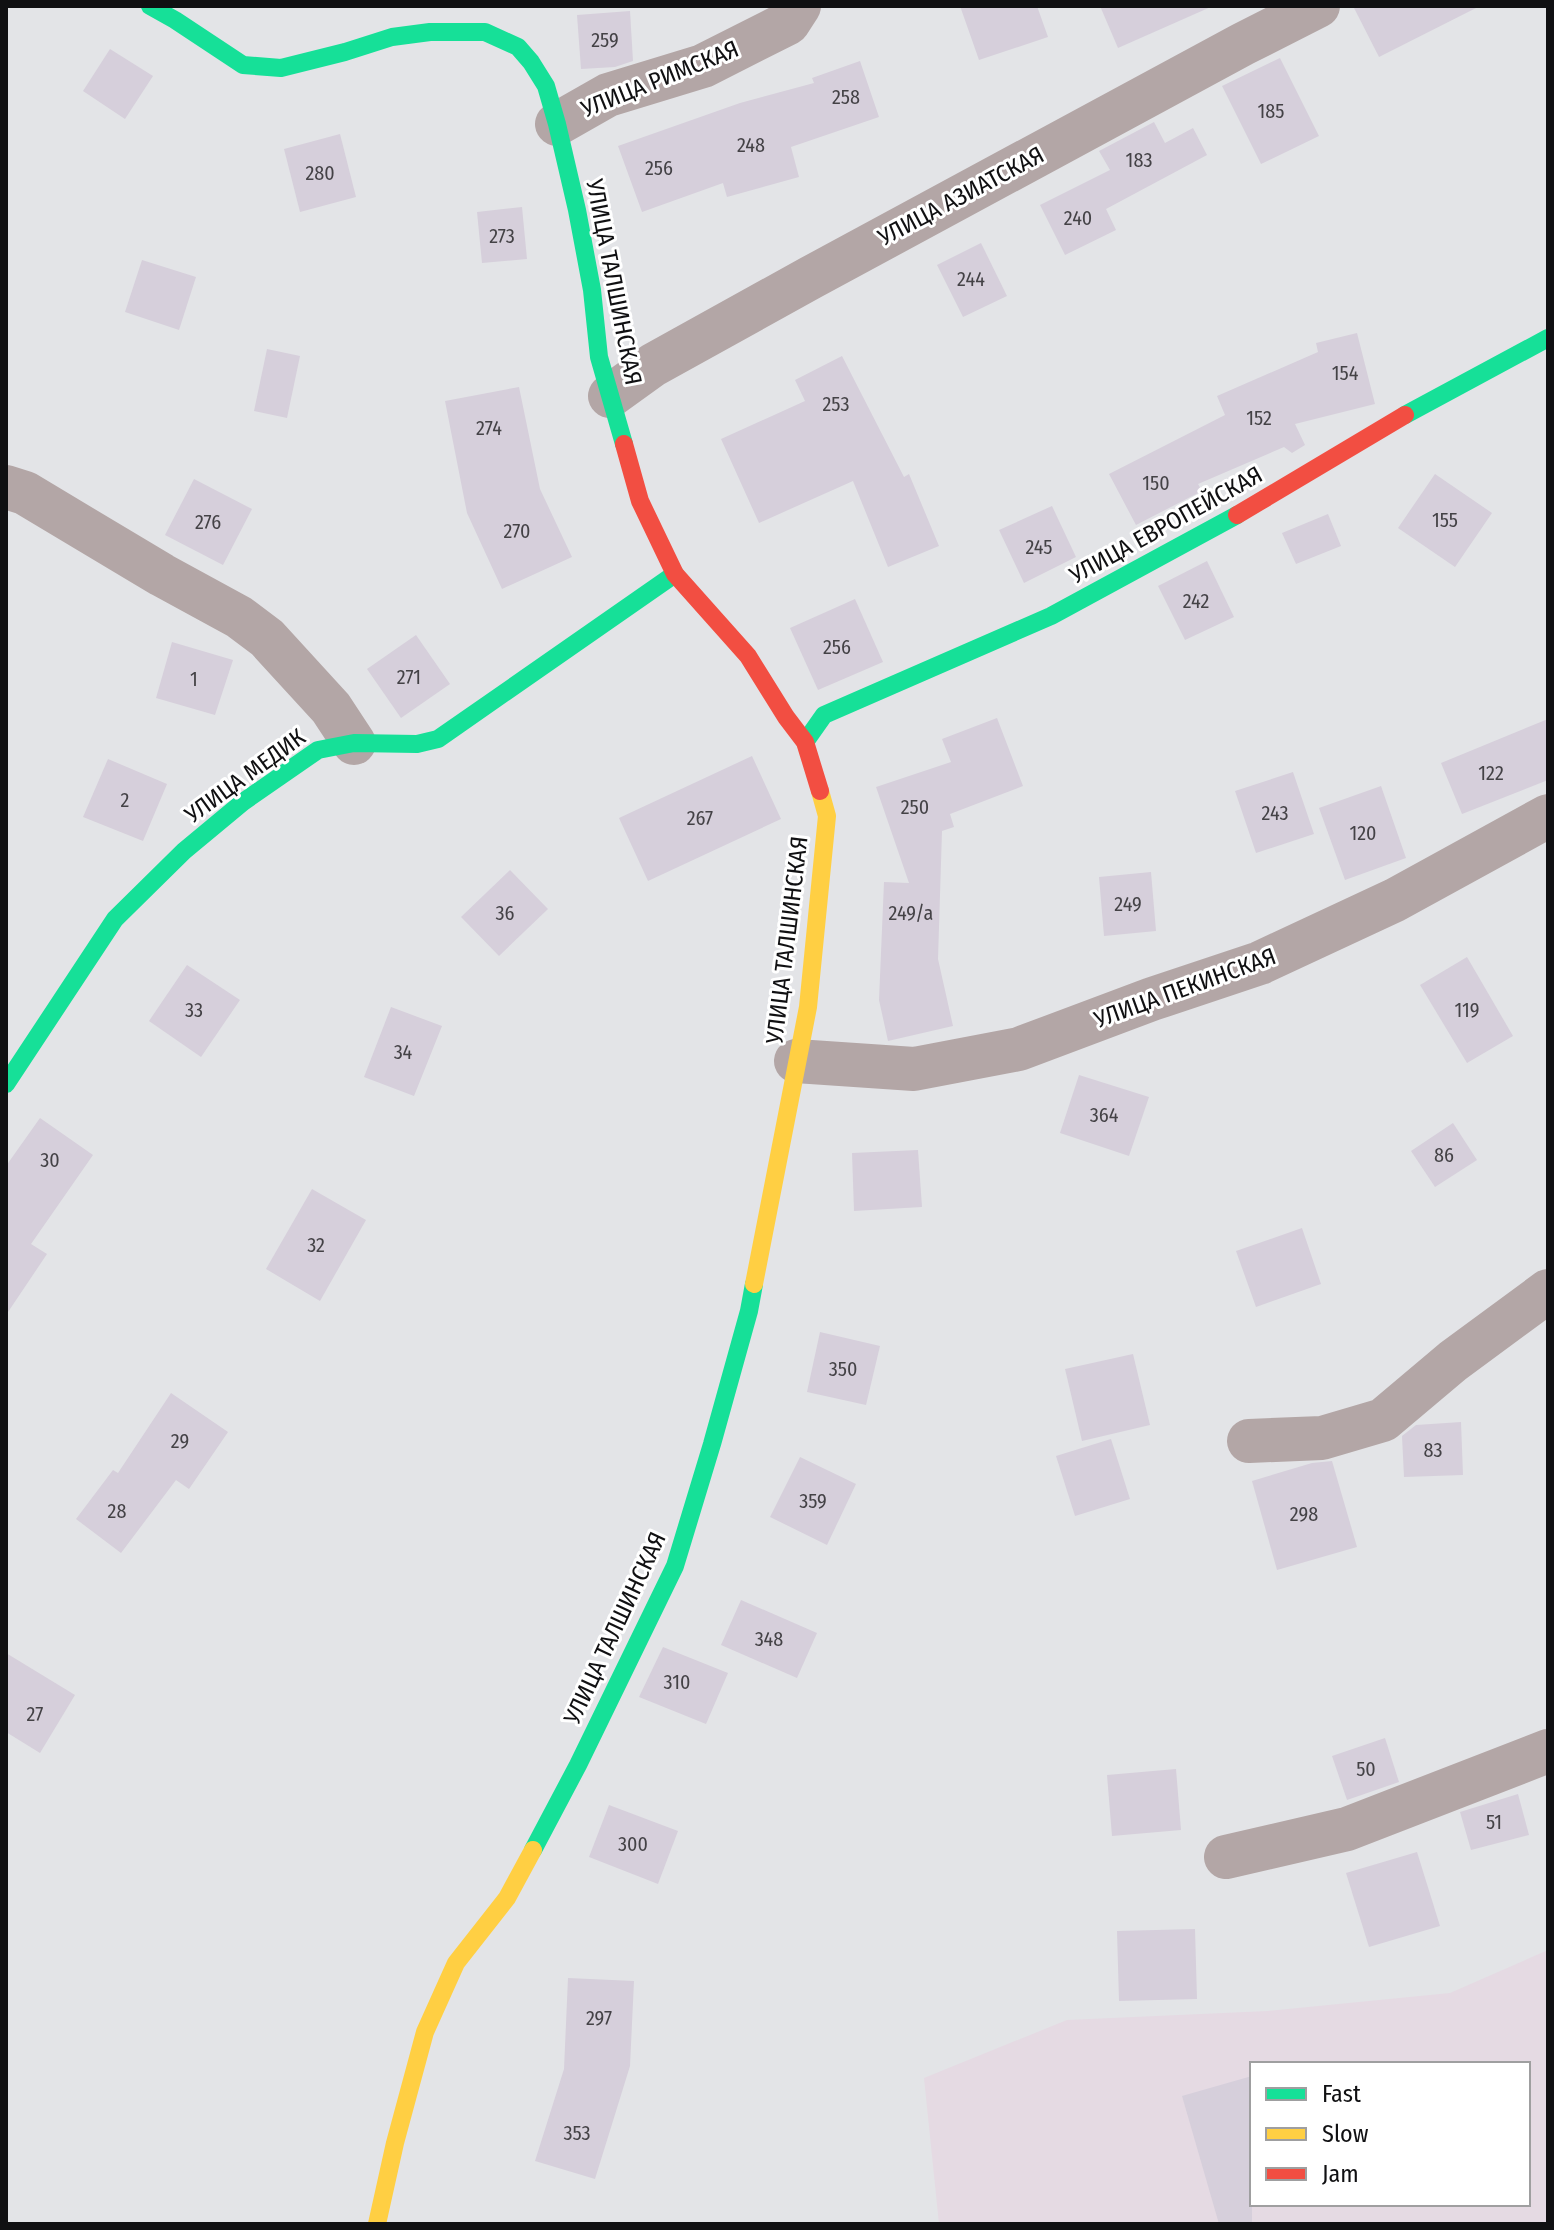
<svg xmlns="http://www.w3.org/2000/svg" width="1554" height="2230" font-family="'Fira Sans Condensed',sans-serif">
<style>
.industrial{fill:#e5dae3;fill-rule:evenodd}
.building{fill:#d6cfdb}
.lines{fill:none;stroke-linecap:round;stroke-linejoin:round}
.street{stroke:#b3a6a6;stroke-width:44}
.fast{stroke:#16e098;stroke-width:18}
.slow{stroke:#ffcf43;stroke-width:18}
.jam{stroke:#f24e42;stroke-width:18}
.labels{text-anchor:middle;stroke-width:6;stroke-linejoin:round;paint-order:stroke}
.number-label{font-size:20px;fill:#444246}
.street-label{font-size:24px;fill:#101012;stroke:#fff}
</style>
<rect width="100%" height="100%" fill="#e3e4e7"/>
<path class="industrial" d="M1548,1950V2224H939L924,2078L1067,2020L1268,2011L1450,1993ZM1252,2064H1528V2204H1252Z"/>
<g class="building">
<path d="M960,6H1037L1048,37L979,60Z"/>
<path d="M1100,6H1213L1118,48Z"/>
<path d="M1353,6H1480L1379,57Z"/>
<path d="M630,11L633,61L615,67L581,69L577,15Z"/>
<path d="M110,49L153,76L125,119L83,91Z"/>
<path d="M1280,58L1319,136L1261,164L1222,86Z"/>
<path d="M860,61L879,117L791,147L799,177L727,197L723,183L642,212L618,146L740,103L814,83L812,78Z"/>
<path d="M1154,122L1165,143L1193,128L1207,155L1106,209L1116,230L1065,255L1040,205L1110,170L1099,151Z"/>
<path d="M340,134L356,197L300,212L284,149Z"/>
<path d="M522,207L527,259L482,263L477,212Z"/>
<path d="M981,243L1007,296L963,317L937,265Z"/>
<path d="M142,260L196,277L179,330L125,312Z"/>
<path d="M1357,333L1375,404L1295,424L1305,445L1292,453L1284,447L1198,484L1202,491L1136,525L1109,474L1225,415L1217,396L1318,352L1316,343Z"/>
<path d="M267,349L300,356L287,418L254,411Z"/>
<path d="M842,356L904,477L909,474L939,546L888,567L853,481L759,523L721,439L805,401L795,380Z"/>
<path d="M519,387L540,489L572,557L502,589L467,513L445,401Z"/>
<path d="M1435,474L1492,513L1455,567L1398,528Z"/>
<path d="M194,479L252,509L223,565L165,535Z"/>
<path d="M1052,506L1076,557L1024,583L999,530Z"/>
<path d="M1328,514L1341,546L1296,564L1282,533Z"/>
<path d="M1207,561L1234,617L1185,640L1158,586Z"/>
<path d="M855,599L883,662L818,690L790,628Z"/>
<path d="M416,635L450,684L401,718L367,669Z"/>
<path d="M172,642L233,660L215,715L156,698Z"/>
<path d="M997,718L1023,786L950,814L954,827L942,831L938,959L953,1026L888,1041L879,1000L884,882L909,883L876,787L951,762L942,739Z"/>
<path d="M1548,719V780L1462,814L1441,763Z"/>
<path d="M752,756L781,819L648,881L619,818Z"/>
<path d="M108,759L167,784L143,841L83,817Z"/>
<path d="M1293,772L1314,834L1256,853L1235,791Z"/>
<path d="M1381,786L1406,858L1345,880L1319,808Z"/>
<path d="M510,870L548,909L499,956L461,917Z"/>
<path d="M1151,872L1156,931L1104,936L1099,877Z"/>
<path d="M1467,957L1513,1036L1467,1063L1420,985Z"/>
<path d="M187,965L240,1000L201,1057L149,1021Z"/>
<path d="M391,1007L442,1026L414,1096L364,1077Z"/>
<path d="M1079,1075L1149,1097L1129,1156L1060,1133Z"/>
<path d="M40,1118L93,1155L31,1244L47,1254L6,1315V1166Z"/>
<path d="M1453,1123L1477,1160L1435,1187L1411,1151Z"/>
<path d="M918,1150L922,1207L854,1211L852,1153Z"/>
<path d="M312,1189L366,1220L320,1301L266,1269Z"/>
<path d="M1302,1228L1321,1284L1256,1307L1236,1251Z"/>
<path d="M820,1332L880,1346L866,1405L807,1392Z"/>
<path d="M1133,1354L1150,1425L1082,1441L1065,1369Z"/>
<path d="M171,1393L228,1432L189,1489L176,1480L121,1553L76,1519L113,1470L118,1473Z"/>
<path d="M1461,1422L1463,1475L1404,1477L1402,1436L1416,1425Z"/>
<path d="M1111,1439L1130,1499L1075,1516L1056,1456Z"/>
<path d="M800,1457L856,1484L827,1545L770,1517Z"/>
<path d="M1332,1461L1357,1547L1277,1570L1252,1481L1312,1463Z"/>
<path d="M741,1600L817,1633L797,1678L721,1645Z"/>
<path d="M663,1647L728,1673L706,1724L639,1697Z"/>
<path d="M6,1653L75,1695L40,1753L6,1732Z"/>
<path d="M1385,1738L1399,1782L1347,1800L1332,1756Z"/>
<path d="M1176,1769L1181,1830L1112,1836L1107,1775Z"/>
<path d="M1518,1794L1529,1835L1471,1850L1460,1812Z"/>
<path d="M609,1805L678,1831L658,1884L589,1857Z"/>
<path d="M1417,1852L1440,1926L1369,1947L1346,1873Z"/>
<path d="M1195,1929L1197,1999L1119,2001L1117,1931Z"/>
<path d="M568,1978L634,1981L630,2066L595,2179L535,2161L564,2069Z"/>
<path d="M1252,2076V2224H1219L1182,2096Z"/>
</g>
<g class="lines">
<g class="street">
<path d="M557,124L608,95L703,66L788,23L799,6"/>
<path d="M610,396L653,365L810,278L1243,44L1318,6"/>
<path d="M6,487L25,493L162,575L239,617L267,638L331,708L354,743"/>
<path d="M796,1061L914,1069L1019,1049L1152,999L1260,963L1395,900L1548,816"/>
<path d="M1249,1441L1322,1438L1383,1420L1453,1361L1548,1291"/>
<path d="M1226,1857L1347,1829L1548,1751"/>
</g>
<g class="fast">
<path d="M150,6L175,20L243,65L281,68L345,52L392,37L430,32H485L518,47L531,62L546,86L557,124L577,210L592,290L599,357L624,444"/>
<path d="M1405,415L1548,338"/>
<path d="M805,742L824,715L1051,616L1237,515"/>
<path d="M6,1084L115,919L184,851L243,802L318,750L354,743L417,744L438,739L675,574"/>
<path d="M533,1850L578,1765L675,1566L712,1444L749,1311L754,1284"/>
</g>
<g class="slow">
<path d="M754,1284L808,1007L827,816L820,791"/>
<path d="M377,2224L395,2143L425,2032L456,1963L507,1898L533,1850"/>
</g>
<g class="jam">
<path d="M624,444L640,501L675,574L748,656L786,717L805,742L820,791"/>
<path d="M1237,515L1405,415"/>
</g>
</g>
<g class="labels">
<g class="number-label">
<text x="605" y="47">259</text>
<text x="846" y="104">258</text>
<text x="1271" y="118">185</text>
<text x="751" y="152">248</text>
<text x="1139" y="167">183</text>
<text x="659" y="175">256</text>
<text x="320" y="180">280</text>
<text x="1078" y="225">240</text>
<text x="502" y="243">273</text>
<text x="971" y="286">244</text>
<text x="1345" y="380">154</text>
<text x="836" y="411">253</text>
<text x="1259" y="425">152</text>
<text x="489" y="435">274</text>
<text x="1156" y="490">150</text>
<text x="1445" y="527">155</text>
<text x="208" y="529">276</text>
<text x="517" y="538">270</text>
<text x="1039" y="554">245</text>
<text x="1196" y="608">242</text>
<text x="837" y="654">256</text>
<text x="409" y="684">271</text>
<text x="194" y="686">1</text>
<text x="1491" y="780">122</text>
<text x="125" y="807">2</text>
<text x="915" y="814">250</text>
<text x="1275" y="820">243</text>
<text x="700" y="825">267</text>
<text x="1363" y="840">120</text>
<text x="1128" y="911">249</text>
<text x="505" y="920">36</text>
<text x="911" y="920">249/а</text>
<text x="194" y="1017">33</text>
<text x="1467" y="1017">119</text>
<text x="403" y="1059">34</text>
<text x="1104" y="1122">364</text>
<text x="1444" y="1162">86</text>
<text x="50" y="1167">30</text>
<text x="316" y="1252">32</text>
<text x="843" y="1376">350</text>
<text x="180" y="1448">29</text>
<text x="1433" y="1457">83</text>
<text x="813" y="1508">359</text>
<text x="117" y="1518">28</text>
<text x="1304" y="1521">298</text>
<text x="769" y="1646">348</text>
<text x="677" y="1689">310</text>
<text x="35" y="1721">27</text>
<text x="1366" y="1776">50</text>
<text x="1494" y="1829">51</text>
<text x="633" y="1851">300</text>
<text x="599" y="2025">297</text>
<text x="577" y="2140">353</text>
</g>
<g class="street-label">
<text transform="translate(660 79) rotate(-22)" y="8">УЛИЦА РИМСКАЯ</text>
<text transform="translate(961 196) rotate(-28)" y="8">УЛИЦА АЗИАТСКАЯ</text>
<text transform="translate(614 282) rotate(79)" y="8">УЛИЦА ТАЛШИНСКАЯ</text>
<text transform="translate(1166 525) rotate(-29)" y="8">УЛИЦА ЕВРОПЕЙСКАЯ</text>
<text transform="translate(245 776) rotate(-36)" y="8">УЛИЦА МЕДИК</text>
<text transform="translate(787 940) rotate(-83)" y="8">УЛИЦА ТАЛШИНСКАЯ</text>
<text transform="translate(1185 988) rotate(-20)" y="8">УЛИЦА ПЕКИНСКАЯ</text>
<text transform="translate(615 1628) rotate(-65)" y="8">УЛИЦА ТАЛШИНСКАЯ</text>
</g>
</g>
<rect width="1554" height="2230" fill="none" stroke="#101012" stroke-width="16"/>
<rect x="1250" y="2062" width="280" height="144" fill="#ffffff" stroke="#9f9fa0" stroke-width="2"/>
<rect x="1266" y="2088" width="40" height="12" fill="#16e098" stroke="#9f9fa0" stroke-width="2"/>
<text x="1322" y="2102" font-size="24" fill="#101012">Fast</text>
<rect x="1266" y="2128" width="40" height="12" fill="#ffcf43" stroke="#9f9fa0" stroke-width="2"/>
<text x="1322" y="2142" font-size="24" fill="#101012">Slow</text>
<rect x="1266" y="2168" width="40" height="12" fill="#f24e42" stroke="#9f9fa0" stroke-width="2"/>
<text x="1322" y="2182" font-size="24" fill="#101012">Jam</text>
</svg>
